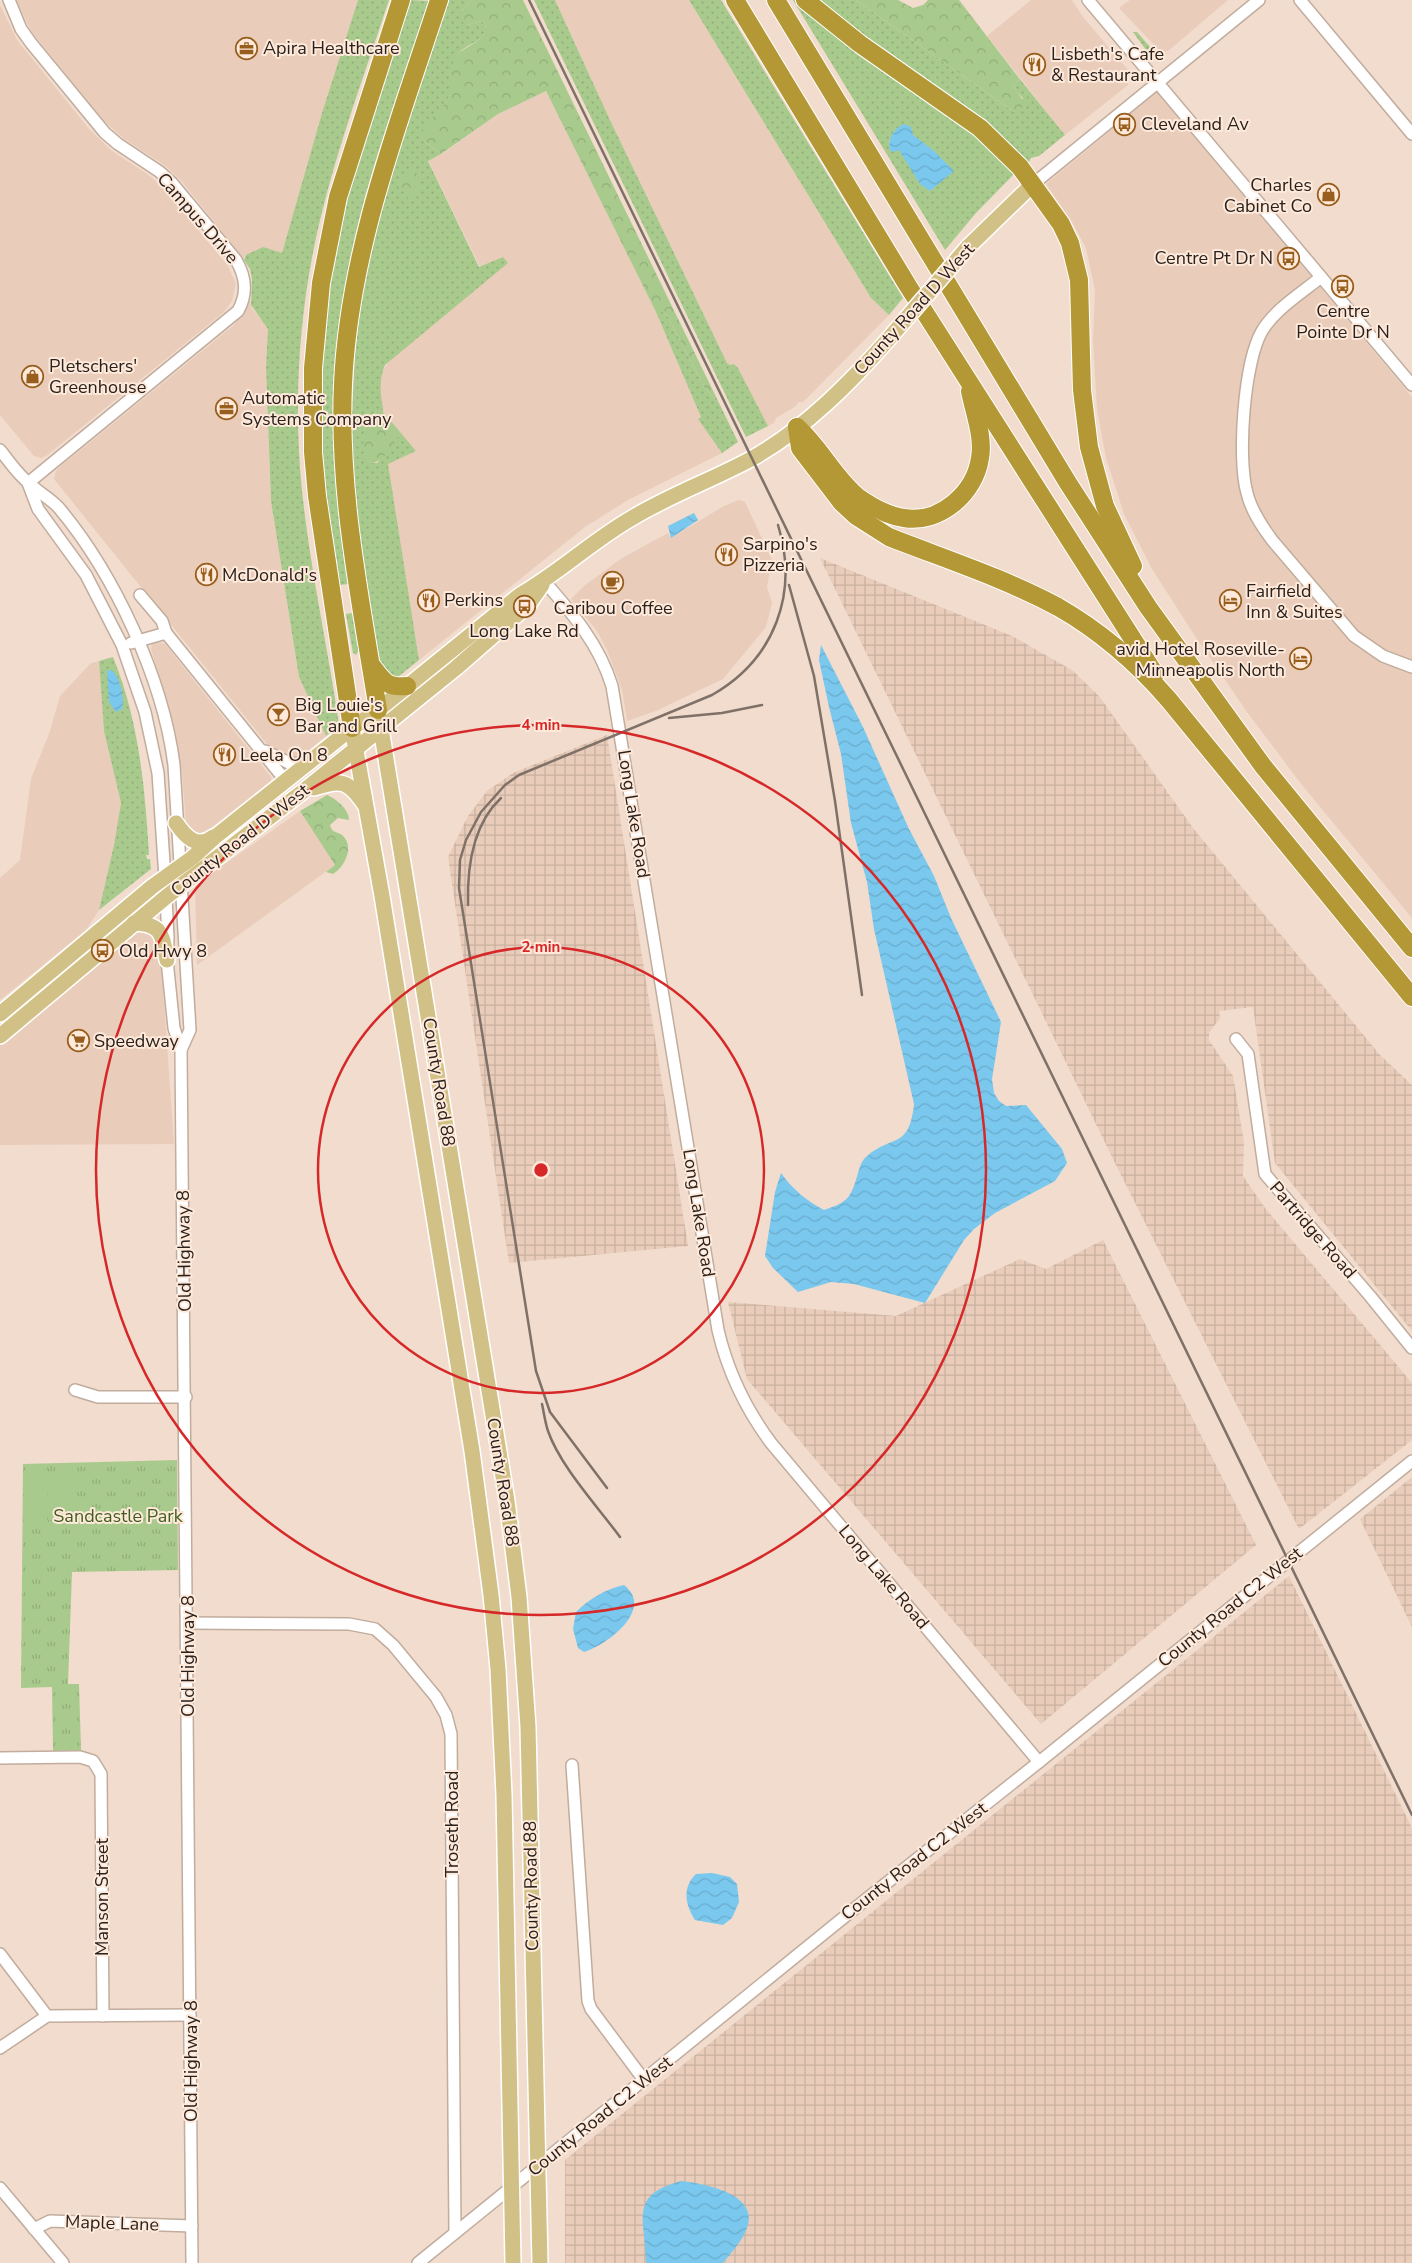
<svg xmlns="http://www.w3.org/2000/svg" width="1412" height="2263" font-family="'Nunito Sans',sans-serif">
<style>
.built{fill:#e9cdba}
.industrial{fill:url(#industrial-grid)}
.grass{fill:url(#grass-dots);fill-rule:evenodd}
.forest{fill:url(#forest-crowns)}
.park{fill:url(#park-tufts)}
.pitch{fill:#a9ca8d}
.water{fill:url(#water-waves)}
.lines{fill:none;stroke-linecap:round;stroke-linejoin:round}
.minor-casing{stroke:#c1ac9e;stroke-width:14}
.major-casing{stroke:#fff;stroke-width:18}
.highway-casing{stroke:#fff;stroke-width:20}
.minor{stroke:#fff;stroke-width:11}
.major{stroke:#d2c186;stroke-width:15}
.highway{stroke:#b49836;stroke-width:18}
.rail{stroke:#7f7168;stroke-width:2.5}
.major-bridge-casing{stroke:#fff;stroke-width:18;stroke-linecap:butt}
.major-bridge{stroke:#d2c186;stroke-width:15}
.ring{fill:none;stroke:#d62828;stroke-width:2.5}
.labels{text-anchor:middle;stroke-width:4;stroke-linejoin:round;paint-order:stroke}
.poi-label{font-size:18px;fill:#29211c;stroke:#fee9da;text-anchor:start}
.street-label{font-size:18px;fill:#29211c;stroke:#fee9da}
.park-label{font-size:18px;fill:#3f5e1d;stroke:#fee9da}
.centre{fill:#d62828;stroke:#fee9da;stroke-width:2.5}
.ring-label{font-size:15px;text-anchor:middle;font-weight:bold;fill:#d62828;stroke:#fee9da;stroke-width:4;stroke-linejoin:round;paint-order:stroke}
</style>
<defs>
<pattern id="industrial-grid" width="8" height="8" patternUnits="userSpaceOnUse" patternTransform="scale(1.25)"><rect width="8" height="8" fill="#e9cdba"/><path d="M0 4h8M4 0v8" fill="none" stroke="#c8b09f"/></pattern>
<pattern id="grass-dots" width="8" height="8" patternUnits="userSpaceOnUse" patternTransform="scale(1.25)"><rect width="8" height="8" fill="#a9ca8d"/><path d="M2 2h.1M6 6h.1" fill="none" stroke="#91ad79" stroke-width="1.8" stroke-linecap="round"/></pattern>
<pattern id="forest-crowns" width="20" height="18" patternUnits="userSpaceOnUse" patternTransform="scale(1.25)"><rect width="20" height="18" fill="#a9ca8d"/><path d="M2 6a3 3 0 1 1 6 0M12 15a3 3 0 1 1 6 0" fill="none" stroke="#91ad79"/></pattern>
<pattern id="park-tufts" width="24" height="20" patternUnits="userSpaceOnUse" patternTransform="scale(1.25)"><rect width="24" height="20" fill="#a9ca8d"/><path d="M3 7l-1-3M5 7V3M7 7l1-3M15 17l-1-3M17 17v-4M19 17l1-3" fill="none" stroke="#91ad79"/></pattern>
<pattern id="water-waves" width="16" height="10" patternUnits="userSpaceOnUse" patternTransform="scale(1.25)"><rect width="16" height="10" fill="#7ac8ee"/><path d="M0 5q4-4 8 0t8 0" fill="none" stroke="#6aaccc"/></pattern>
</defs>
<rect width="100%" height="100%" fill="#f1dccd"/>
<g class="built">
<path d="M16,0H358L322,113L282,253L244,257V260L183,183L167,167L124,139L104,121L31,31Z"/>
<path d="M555,0H689L871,298L889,315L816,389L803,402H798L796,406L776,418L774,423L768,426L738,368L734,364L730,365L727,363L610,120Z"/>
<path d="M1031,0H1072L1083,17L1128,70V85L1065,135L987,36Z"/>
<path d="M1130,0H1228L1168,51L1161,52L1119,8Z"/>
<path d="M0,5L17,40L90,130L112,151L150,176L166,191L228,266L236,284L232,301L224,312L46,456L41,458L34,456L0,415Z"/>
<path d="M546,91L656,312L701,417L698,418L722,453L628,500L585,527L419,660L387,464L416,451L383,412L380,392L382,372L390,360L503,257L480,267L428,160L445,152L498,114Z"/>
<path d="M1157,92L1412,397V918L1302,785L1247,712L1195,636L1152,569L1124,514L1106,458L1097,409L1093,340L1095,290L1086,248L1071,220L1046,184Z"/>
<path d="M250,300L252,309L265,323L268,329L266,367L271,501L299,677L326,736L299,758L288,757L272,749L267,744L54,479L56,471L62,465L234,325Z"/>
<path d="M739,500L745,502L772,560L767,587L772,603L766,627L723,679L658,710L627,721L622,690L607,650L597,631L571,599L584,586L622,558L668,533L671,538L724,506Z"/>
<path d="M157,642L165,644L271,777V781L203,834L194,833L186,823L182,774L175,730L151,649L152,644Z"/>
<path d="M99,661L104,731L121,803L114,845L99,910L86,930L0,1000V878L20,860L31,779L50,731L60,696L91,663Z"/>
<path d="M300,811L335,865L197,965L195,885Z"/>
<path d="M139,931L152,934L160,945L174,1144L0,1145V1041Z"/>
</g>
<g class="industrial">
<path d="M820,558L1012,636L1072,670L1099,696L1193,828L1380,1055L1412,1085V1331L1275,1163L1253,1007L1219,1011L1220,1018L1209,1033V1040L1233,1076L1244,1142L1243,1176L1265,1208L1412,1383V1440L1299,1529L1114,1161Z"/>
<path d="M607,735L688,1246L509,1263L448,857L468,816L487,791L513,773Z"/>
<path d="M1103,1240L1256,1545L1041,1724L747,1379L728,1302L896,1316L1020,1259L1046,1269Z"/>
<path d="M1412,1477V1627L1360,1519Z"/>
<path d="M1289,1576L1412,1828V2263H565V2160Z"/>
</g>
<g class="grass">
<path d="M358,0H389C365,73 338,145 320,220C302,295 295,375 299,452C304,544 326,634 339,725L326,736L299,677L271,501L266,367L268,329L251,305L252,279L250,269L244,260L246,255L263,247L282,253L322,113Z"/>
<path d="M410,0L430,1C406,74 376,149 358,224C328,347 327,459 348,584L340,585L329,536L319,453L322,326L343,205Z"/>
<path d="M449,0H471L462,11L467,25L481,21L485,24C488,42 468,42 459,53C451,62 454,76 452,87C449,103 436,116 424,127V141L441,154L428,161L479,267L503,257L508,263L385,365C379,379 380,393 383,408C358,421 363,439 368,462L377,463L401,433L416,451L388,464L419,660L393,681L380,670L354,502L351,428L355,354L362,292L373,238L387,186Z"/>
<path d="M534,0H555L610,120L727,363L730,365L734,364L738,368L768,426L746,437Z"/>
<path d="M689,0H721L903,298L889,315L871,298Z"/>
<path d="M793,0H801L982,136L1016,172L976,213L945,250ZM911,129L913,135L948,165L898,149L891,151L889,142L894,131Z"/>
<path d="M817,0H856L1014,112L1023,98L1016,91L1014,86L1019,78L1065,135L1039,156L1031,158L1029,162L1021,158Z"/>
<path d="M1133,32H1137L1157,55L1155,59L1149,54Z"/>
<path d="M656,312H663L668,317L704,387L720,405L738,442L722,453L698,419L701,417Z"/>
<path d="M353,613L359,650L356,655L353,653L346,614Z"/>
<path d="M113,657C139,721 145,787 149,855H146L147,859H150L151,869L99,910L114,845L121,803L104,731L99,661Z"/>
</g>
<g class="forest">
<path d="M471,0H523L720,405L704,387L668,317L663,312H656L546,91L498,114L441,154L424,141L419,140C420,123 440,115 447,100C454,87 449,65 456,56C466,44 488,42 485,24L481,21L467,25L461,21L462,11Z"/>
<path d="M856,0H898L913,8L923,5L928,0H959L1019,78L1014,86C1017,94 1023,97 1024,105L1017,113L1014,112Z"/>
<path d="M413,165L421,183L418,192L409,199C396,186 400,175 413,165Z"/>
<path d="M383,408V412L401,433C393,443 379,473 364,459C363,436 360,420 383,408Z"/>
<path d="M327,795C336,799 349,809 349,820L338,818L330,825C332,833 336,831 342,835C355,846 345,867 333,874L326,872L335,865L300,811Z"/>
</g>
<path class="park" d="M177,1460L178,1570L72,1572L68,1684H79L81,1750L53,1751L52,1687L21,1688L23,1464Z"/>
<g class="pitch">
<path d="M24,1470L46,1471V1519L24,1522Z"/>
<path d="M47,1473L71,1474L72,1520H48Z"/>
</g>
<g class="water">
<path d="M904,124L911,127L913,135L933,150L954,171L930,191L920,184L899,150L894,152L890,150C887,138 894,129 904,124Z"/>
<path d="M694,513L698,520L671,538L668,526Z"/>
<path d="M821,645L863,727L909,829L934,876L951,918L1001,1022L992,1079L994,1093L999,1101L1006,1106L1026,1105L1062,1149L1067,1163L1055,1181L995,1213L974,1229L964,1240L925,1303L854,1284L831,1282L798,1292L773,1268L765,1256L775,1192L781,1173C792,1189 807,1201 824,1210C849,1202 851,1197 858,1173C859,1169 861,1163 864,1159C890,1133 909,1152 914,1104L874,929L867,882L851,823L841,754L829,707L819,660Z"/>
<path d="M111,670C120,675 125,700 122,709L116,712L109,702L107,671Z"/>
<path d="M624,1585C655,1609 607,1645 584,1652L578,1648L573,1629L576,1612C589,1599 606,1589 624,1585Z"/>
<path d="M712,1873L730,1877L737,1884L739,1902L732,1918L723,1925L695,1920C685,1905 682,1887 696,1874Z"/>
<path d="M682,2181C705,2184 760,2194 747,2228C743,2240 731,2253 723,2263H646C646,2219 627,2195 682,2181Z"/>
</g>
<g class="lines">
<defs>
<g id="minor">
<path d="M9,0L21,29L31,43L105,133L118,144L160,172L172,183L236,260C246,277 248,293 238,311L28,483"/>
<path d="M1088,0L1412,385"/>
<path d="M1300,0L1412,134"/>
<path d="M1032,185L1259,0"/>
<path d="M1321,277C1302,293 1275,309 1262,331C1244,362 1237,458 1247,493C1251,510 1261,525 1272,540L1354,636L1383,656L1412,667"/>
<path d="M0,450C9,461 18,475 30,484C39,493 50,498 59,508C115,575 163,679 174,765L190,1030L181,1050"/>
<path d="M28,483L38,509L86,575L122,645L145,712L158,773L165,878L168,937L167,960L174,1028L181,1050L192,2263"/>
<path d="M544,581C573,614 599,644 612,686L718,1330C728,1373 745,1408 771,1443L1039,1762"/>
<path d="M140,595L162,621L166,633"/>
<path d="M131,643L166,633L285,780"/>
<path d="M265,751L291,764L310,762"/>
<path d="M1236,1039L1248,1054L1265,1174L1370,1296L1412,1348"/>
<path d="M75,1390L98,1397H186"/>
<path d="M187,1623L349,1624L375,1629L393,1645L436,1697L446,1715L451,1734L455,2233"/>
<path d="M0,1758L80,1757L93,1761L101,1774L103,2016"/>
<path d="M572,1765L588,2001L591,2009L644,2080"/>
<path d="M0,1954L47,2016"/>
<path d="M0,2048L47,2016L190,2015"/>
<path d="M0,2188L63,2263"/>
<path d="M34,2229L50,2221L192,2226"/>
<path d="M418,2263L864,1901L1039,1762L1412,1461"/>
</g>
<g id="major">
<path d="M968,247L1032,185"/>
<path d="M378,710L507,1501L519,1597L528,1727L540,2263"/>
<path d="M352,728L382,896L472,1451L491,1595L498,1669L504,1795L513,2263"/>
<path d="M314,788C341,779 348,780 365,805"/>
<path d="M176,823C185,836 197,850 213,837"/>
<path d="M134,923C163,924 162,935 167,960"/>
<path d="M0,1014L153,886L192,858L215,837L352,728L378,710L520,595C560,572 592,541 632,518C670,495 712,480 751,459C805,429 852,381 892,335"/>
<path d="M0,1036L166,897L301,793L456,668L528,605L542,585"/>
</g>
<g id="highway">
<path d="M735,0L908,286L1155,674"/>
<path d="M776,0L1068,483L1148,607L1263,766L1412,948"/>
<path d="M805,0L860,44L980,128L1020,167L1061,224L1070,243L1079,280L1082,390L1089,447L1105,506L1133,566"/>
<path d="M797,427L800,448L842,503L856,516L889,537C945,559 1004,578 1058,607C1100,631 1137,663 1169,700L1412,997"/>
<path d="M797,427C821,448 834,478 859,498C872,507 889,516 904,518C940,524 975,493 980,458C984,437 974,412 970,391"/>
<path d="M372,666C383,681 387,688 407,686"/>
<path d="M378,710C361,602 338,494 343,384C349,251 398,125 439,0"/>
<path d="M352,728L317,496L313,452V368L321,283L338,197L401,0"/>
</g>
</defs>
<use href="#minor" class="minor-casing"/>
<use href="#major" class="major-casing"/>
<use href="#highway" class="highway-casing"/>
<use href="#minor" class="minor"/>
<use href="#major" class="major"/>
<use href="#highway" class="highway"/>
<g class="rail">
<path d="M529,0L1412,1815"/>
<path d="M789,585L814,676L835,801L862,995"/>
<path d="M669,718L722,713L762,705"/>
<path d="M468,905C467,868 472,825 501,798"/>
<path d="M542,1404C544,1413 545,1422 548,1431C560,1466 598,1507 620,1537"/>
<path d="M607,1488L550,1412L536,1371L459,888L460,860L466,840L481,812L505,785L519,775L712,695C775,659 799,593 778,525"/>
</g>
<defs>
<path id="major-bridge" d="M892,335L968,247"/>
</defs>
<use href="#major-bridge" class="major-bridge-casing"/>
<use href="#major-bridge" class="major-bridge"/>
</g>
<g class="ring">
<circle cx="541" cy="1170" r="223"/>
<circle cx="541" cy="1170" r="445"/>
</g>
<defs>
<symbol id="office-ring" viewBox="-11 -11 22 22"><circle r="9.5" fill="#fee9da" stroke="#985e1d" stroke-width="1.5"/><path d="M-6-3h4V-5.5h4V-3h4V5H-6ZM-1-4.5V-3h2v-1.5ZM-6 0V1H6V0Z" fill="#985e1d"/></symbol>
<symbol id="restaurant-ring" viewBox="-11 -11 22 22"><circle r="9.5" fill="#fee9da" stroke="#985e1d" stroke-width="1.5"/><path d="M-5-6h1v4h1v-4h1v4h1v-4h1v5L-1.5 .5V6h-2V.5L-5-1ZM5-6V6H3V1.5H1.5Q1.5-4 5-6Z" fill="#985e1d"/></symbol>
<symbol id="bus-ring" viewBox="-11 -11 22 22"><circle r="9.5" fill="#fee9da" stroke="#985e1d" stroke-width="1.5"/><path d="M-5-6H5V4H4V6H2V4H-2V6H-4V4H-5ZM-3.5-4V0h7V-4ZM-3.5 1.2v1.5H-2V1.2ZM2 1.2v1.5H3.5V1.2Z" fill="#985e1d"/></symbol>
<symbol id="shop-ring" viewBox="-11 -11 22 22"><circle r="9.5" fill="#fee9da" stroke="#985e1d" stroke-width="1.5"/><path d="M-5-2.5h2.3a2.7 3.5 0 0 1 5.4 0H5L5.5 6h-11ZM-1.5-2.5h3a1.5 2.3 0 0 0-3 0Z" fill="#985e1d"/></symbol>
<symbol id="cafe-ring" viewBox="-11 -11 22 22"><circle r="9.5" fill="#fee9da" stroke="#985e1d" stroke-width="1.5"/><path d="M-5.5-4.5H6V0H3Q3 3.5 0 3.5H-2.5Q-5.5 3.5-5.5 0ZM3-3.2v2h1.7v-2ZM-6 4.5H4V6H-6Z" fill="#985e1d"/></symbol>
<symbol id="hotel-ring" viewBox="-11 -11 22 22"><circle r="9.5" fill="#fee9da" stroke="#985e1d" stroke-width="1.5"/><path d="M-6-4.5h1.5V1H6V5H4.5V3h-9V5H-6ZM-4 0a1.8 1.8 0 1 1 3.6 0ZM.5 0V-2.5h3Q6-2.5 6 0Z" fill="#985e1d"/></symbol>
<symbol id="bar-ring" viewBox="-11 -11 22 22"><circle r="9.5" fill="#fee9da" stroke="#985e1d" stroke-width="1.5"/><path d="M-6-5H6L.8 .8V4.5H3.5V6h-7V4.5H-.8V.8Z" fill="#985e1d"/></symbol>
<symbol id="supermarket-ring" viewBox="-11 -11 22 22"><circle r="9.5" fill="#fee9da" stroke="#985e1d" stroke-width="1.5"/><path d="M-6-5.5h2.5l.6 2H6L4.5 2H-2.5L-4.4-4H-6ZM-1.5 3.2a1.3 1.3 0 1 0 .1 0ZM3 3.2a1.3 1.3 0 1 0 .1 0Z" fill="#985e1d"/></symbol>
</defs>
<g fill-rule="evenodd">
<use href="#office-ring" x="234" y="36" width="25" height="25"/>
<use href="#restaurant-ring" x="1022" y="52" width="25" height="25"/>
<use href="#bus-ring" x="1112" y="112" width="25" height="25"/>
<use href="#shop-ring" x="1316" y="182" width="25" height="25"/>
<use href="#bus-ring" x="1276" y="246" width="25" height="25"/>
<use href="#bus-ring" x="1330" y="274" width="25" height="25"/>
<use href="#shop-ring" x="20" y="364" width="25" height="25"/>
<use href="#office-ring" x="214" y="396" width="25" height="25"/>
<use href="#restaurant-ring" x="714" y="542" width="25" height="25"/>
<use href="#restaurant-ring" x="194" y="562" width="25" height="25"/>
<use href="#cafe-ring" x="600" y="570" width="25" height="25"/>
<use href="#restaurant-ring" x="416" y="588" width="25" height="25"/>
<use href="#hotel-ring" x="1218" y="588" width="25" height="25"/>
<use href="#bus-ring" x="512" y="594" width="25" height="25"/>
<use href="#hotel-ring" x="1288" y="646" width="25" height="25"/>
<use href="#bar-ring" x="266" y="702" width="25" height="25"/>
<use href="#restaurant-ring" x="212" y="742" width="25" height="25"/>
<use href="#bus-ring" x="90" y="938" width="25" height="25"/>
<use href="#supermarket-ring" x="66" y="1028" width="25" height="25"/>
</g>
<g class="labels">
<g class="poi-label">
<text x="263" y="54">Apira Healthcare</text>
<text x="1051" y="60">Lisbeth's Cafe<tspan x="1051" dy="21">&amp; Restaurant</tspan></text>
<text x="1141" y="130">Cleveland Av</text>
<text x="1312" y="191" text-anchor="end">Charles<tspan x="1312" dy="21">Cabinet Co</tspan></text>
<text x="1273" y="264" text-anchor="end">Centre Pt Dr N</text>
<text x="1343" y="317" text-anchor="middle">Centre<tspan x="1343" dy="21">Pointe Dr N</tspan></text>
<text x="49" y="372">Pletschers'<tspan x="49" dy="21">Greenhouse</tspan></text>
<text x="242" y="404">Automatic<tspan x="242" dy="21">Systems Company</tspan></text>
<text x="743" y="550">Sarpino's<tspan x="743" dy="21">Pizzeria</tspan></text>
<text x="222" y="581">McDonald's</text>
<text x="1246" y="597">Fairfield<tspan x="1246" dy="21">Inn &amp; Suites</tspan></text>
<text x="444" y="606">Perkins</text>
<text x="613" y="614" text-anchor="middle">Caribou Coffee</text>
<text x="524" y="637" text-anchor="middle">Long Lake Rd</text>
<text x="1285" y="655" text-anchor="end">avid Hotel Roseville-<tspan x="1285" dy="21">Minneapolis North</tspan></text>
<text x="295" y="711">Big Louie's<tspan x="295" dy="21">Bar and Grill</tspan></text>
<text x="240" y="761">Leela On 8</text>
<text x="119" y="957">Old Hwy 8</text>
<text x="94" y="1047">Speedway</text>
</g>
<g class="street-label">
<text transform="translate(198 218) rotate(49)" y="6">Campus Drive</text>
<text transform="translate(914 309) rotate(-48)" y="6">County Road D West</text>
<text transform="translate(634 814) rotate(81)" y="6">Long Lake Road</text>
<text transform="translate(240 840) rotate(-38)" y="6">County Road D West</text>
<text transform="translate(439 1082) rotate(81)" y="6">County Road 88</text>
<text transform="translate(699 1213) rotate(81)" y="6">Long Lake Road</text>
<text transform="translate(1313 1230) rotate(49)" y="6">Partridge Road</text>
<text transform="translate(184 1251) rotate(-91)" y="6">Old Highway 8</text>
<text transform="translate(503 1482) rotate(81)" y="6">County Road 88</text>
<text transform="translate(884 1577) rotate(50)" y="6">Long Lake Road</text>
<text transform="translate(1230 1607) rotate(-39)" y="6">County Road C2 West</text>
<text transform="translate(188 1656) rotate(-90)" y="6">Old Highway 8</text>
<text transform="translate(452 1824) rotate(-90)" y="6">Troseth Road</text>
<text transform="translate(914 1861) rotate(-38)" y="6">County Road C2 West</text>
<text transform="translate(531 1886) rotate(-91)" y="6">County Road 88</text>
<text transform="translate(102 1897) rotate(-90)" y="6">Manson Street</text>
<text transform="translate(191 2061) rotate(-90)" y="6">Old Highway 8</text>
<text transform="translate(600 2116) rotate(-39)" y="6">County Road C2 West</text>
<text transform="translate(112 2223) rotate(2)" y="6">Maple Lane</text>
</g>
<g class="park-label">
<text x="118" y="1522">Sandcastle Park</text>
</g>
</g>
<circle cx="541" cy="1170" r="8" class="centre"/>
<g class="ring-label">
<text x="541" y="730">4 min</text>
<text x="541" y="952">2 min</text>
</g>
</svg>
